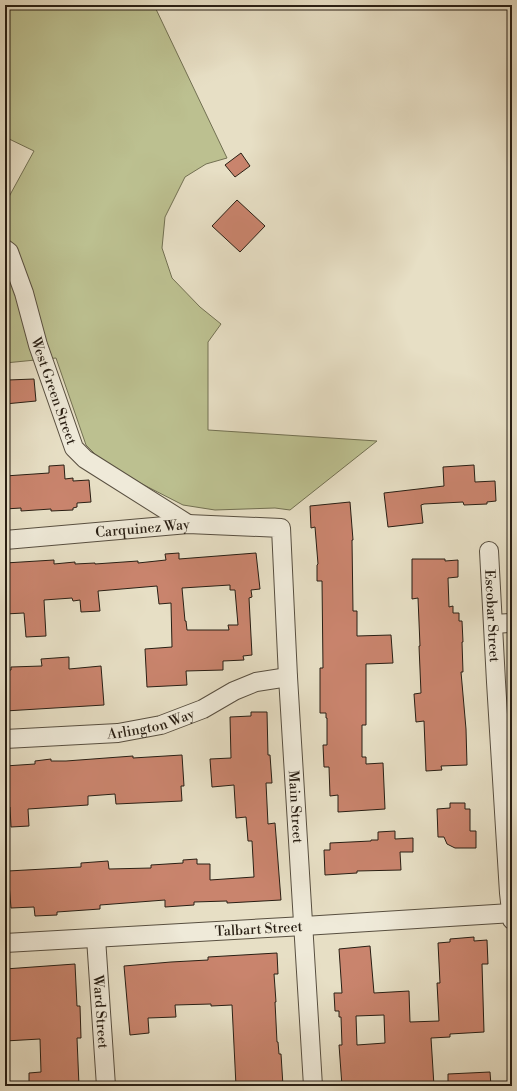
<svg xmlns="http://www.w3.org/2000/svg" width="517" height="1091" font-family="'Libre Bodoni',serif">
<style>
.green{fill:#bcc090;stroke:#727052}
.building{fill:#c9846d;stroke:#291f14;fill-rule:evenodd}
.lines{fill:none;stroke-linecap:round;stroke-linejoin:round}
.minor-casing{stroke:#584f40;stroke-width:20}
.minor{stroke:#efead9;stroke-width:18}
.labels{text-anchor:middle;stroke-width:4;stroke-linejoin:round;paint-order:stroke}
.street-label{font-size:14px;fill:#291f14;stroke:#efead9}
</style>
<rect width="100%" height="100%" fill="#e7dfc5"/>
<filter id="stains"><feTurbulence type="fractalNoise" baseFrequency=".005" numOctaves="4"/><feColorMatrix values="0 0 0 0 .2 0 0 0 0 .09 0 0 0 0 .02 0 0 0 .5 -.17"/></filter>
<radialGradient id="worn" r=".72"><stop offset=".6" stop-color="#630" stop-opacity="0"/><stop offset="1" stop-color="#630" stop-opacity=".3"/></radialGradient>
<path class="green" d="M5,5H154L227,158L206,164L185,177L165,217L162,248L172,278L200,307L221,324L208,342V430L377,441L290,510L275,508L215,510L183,505L142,484L100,459L86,445L56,358L5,363V204L34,151L5,137Z"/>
<g class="building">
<path d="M241,153L250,166L235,177L225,165Z"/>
<path d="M237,200L265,226L240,252L212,226Z"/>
<path d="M34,379L36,401L5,404V396L9,392L8,380Z"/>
<path d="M64,465L65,479L73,478V481L89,480L91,502L77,503V507L73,508V510L51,511V509L21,511V508L5,509V476L49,473V466Z"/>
<path d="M474,465L475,482L495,481L496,501L487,502V504L464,505L463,502L424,504L421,505L423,523L388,527L384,493L444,486L443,467Z"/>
<path d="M350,502L353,540H352L353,611H357V636L391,635L393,663L366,664V725H362V757H366V764L383,763L385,809L338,812V795L330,796L329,767H324L323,745H327V718H326V713H320V668H323L322,581H317V565L318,564L315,527L311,528L310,506Z"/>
<path d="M179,553V559L256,553L260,589L251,590L252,597L249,598L252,655L243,656L244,660L223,661V670L186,671L187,685L147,687L145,649L172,647L171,603L159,604L157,586L98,591L100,611L81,612L80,600L73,601L72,598L44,600L46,636L26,637L24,613L5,614V563L54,560V564L75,562V564L95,563V564L138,561V563L166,560L165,554ZM230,585V590H235L238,625H228L229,630H187L186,621H185L182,588Z"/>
<path d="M412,559H445V561L458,560V577L448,578L449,607L453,606V613H459V621H462L463,642H462L463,672H461L466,729L467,765L441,766L442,770L426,771L424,721L416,722L414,694L421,693L419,646H420L418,598L412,599Z"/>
<path d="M69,657V669L101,666L104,705L5,711V671L11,670V667L42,666L41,659Z"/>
<path d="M251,712H267L268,755H270L272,783H266L268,824L275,823L281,900L227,903V901L194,902V905L165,907V900L100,905V909L57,912V915L35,916L34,907L11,908L8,871L81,867V863L108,861L109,869L151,868V865L183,863V860L197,859V864H210V880L254,877L252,841H248L246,817L236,818L234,785L212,787L210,759L231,758L230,717L251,716Z"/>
<path d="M182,755L184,786H181L182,801L116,804L115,794L88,796V805L28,809L29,826L11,827L10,807H5V766L35,764V761L51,759V761H66L133,756V758Z"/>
<path d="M450,803H465V809H470V831H476V848H455L447,844L444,837H438L437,809L450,808Z"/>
<path d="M395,831V839L413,838V852H400L401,870L357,871V873L325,875L324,850H330V843L371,841V840H378V832Z"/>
<path d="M474,937V941L487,940L488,964H482L484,1032L450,1034V1037L431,1038L434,1086H342L339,1045H342L341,1017H339V1011H335L334,993H342L339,949L370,946L374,993L409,991L410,1022L439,1021L437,983H440L438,943L450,942V939ZM384,1015L385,1043L357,1045L356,1016Z"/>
<path d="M277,953L278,974H274L276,1002H275L277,1042H278L279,1054H281L283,1086H236L232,1005L211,1006V1004L175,1005L176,1017L148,1018L149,1033L130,1035L124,966L171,962L208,960V957Z"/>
<path d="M75,964L77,1006H80L81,1038H77L79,1086H29V1073L41,1072L40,1039L5,1041V969Z"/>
<path d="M490,1072L491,1086H448V1074Z"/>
</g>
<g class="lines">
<defs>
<g id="minor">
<path id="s1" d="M5,249L9,252L24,293L38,345L74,448L85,459L188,524"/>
<path id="s2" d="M5,540L188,524L281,528L288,677L313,1086"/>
<path id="s3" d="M489,551L496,682L509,893L512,920"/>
<path d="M493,624L512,623"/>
<path id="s4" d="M5,739L118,733L161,725L203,709L234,691L256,682L288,677"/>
<path id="s5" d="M96,938L106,1086"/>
<path id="s6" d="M5,943L304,926L512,913"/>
</g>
</defs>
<use href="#minor" class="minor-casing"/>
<use href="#minor" class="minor"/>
</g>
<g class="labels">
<g class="street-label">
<text dy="5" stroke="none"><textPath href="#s1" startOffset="151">West Green Street</textPath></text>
<text dy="5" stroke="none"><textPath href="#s2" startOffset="138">Carquinez Way</textPath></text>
<text dy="5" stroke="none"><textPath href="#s3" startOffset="65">Escobar Street</textPath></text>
<text dy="5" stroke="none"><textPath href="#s4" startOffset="147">Arlington Way</textPath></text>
<text dy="5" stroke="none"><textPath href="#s2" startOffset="556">Main Street</textPath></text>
<text dy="5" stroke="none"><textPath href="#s6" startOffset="254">Talbart Street</textPath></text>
<text dy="5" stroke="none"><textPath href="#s5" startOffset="74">Ward Street</textPath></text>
</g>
</g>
<rect width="517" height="1091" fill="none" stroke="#e7dfc5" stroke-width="20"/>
<rect x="6" y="6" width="505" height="1079" fill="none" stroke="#291f14" stroke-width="2"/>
<rect x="10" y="10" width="497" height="1071" fill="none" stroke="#291f14"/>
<rect width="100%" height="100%" filter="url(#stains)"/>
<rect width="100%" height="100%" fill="url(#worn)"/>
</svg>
